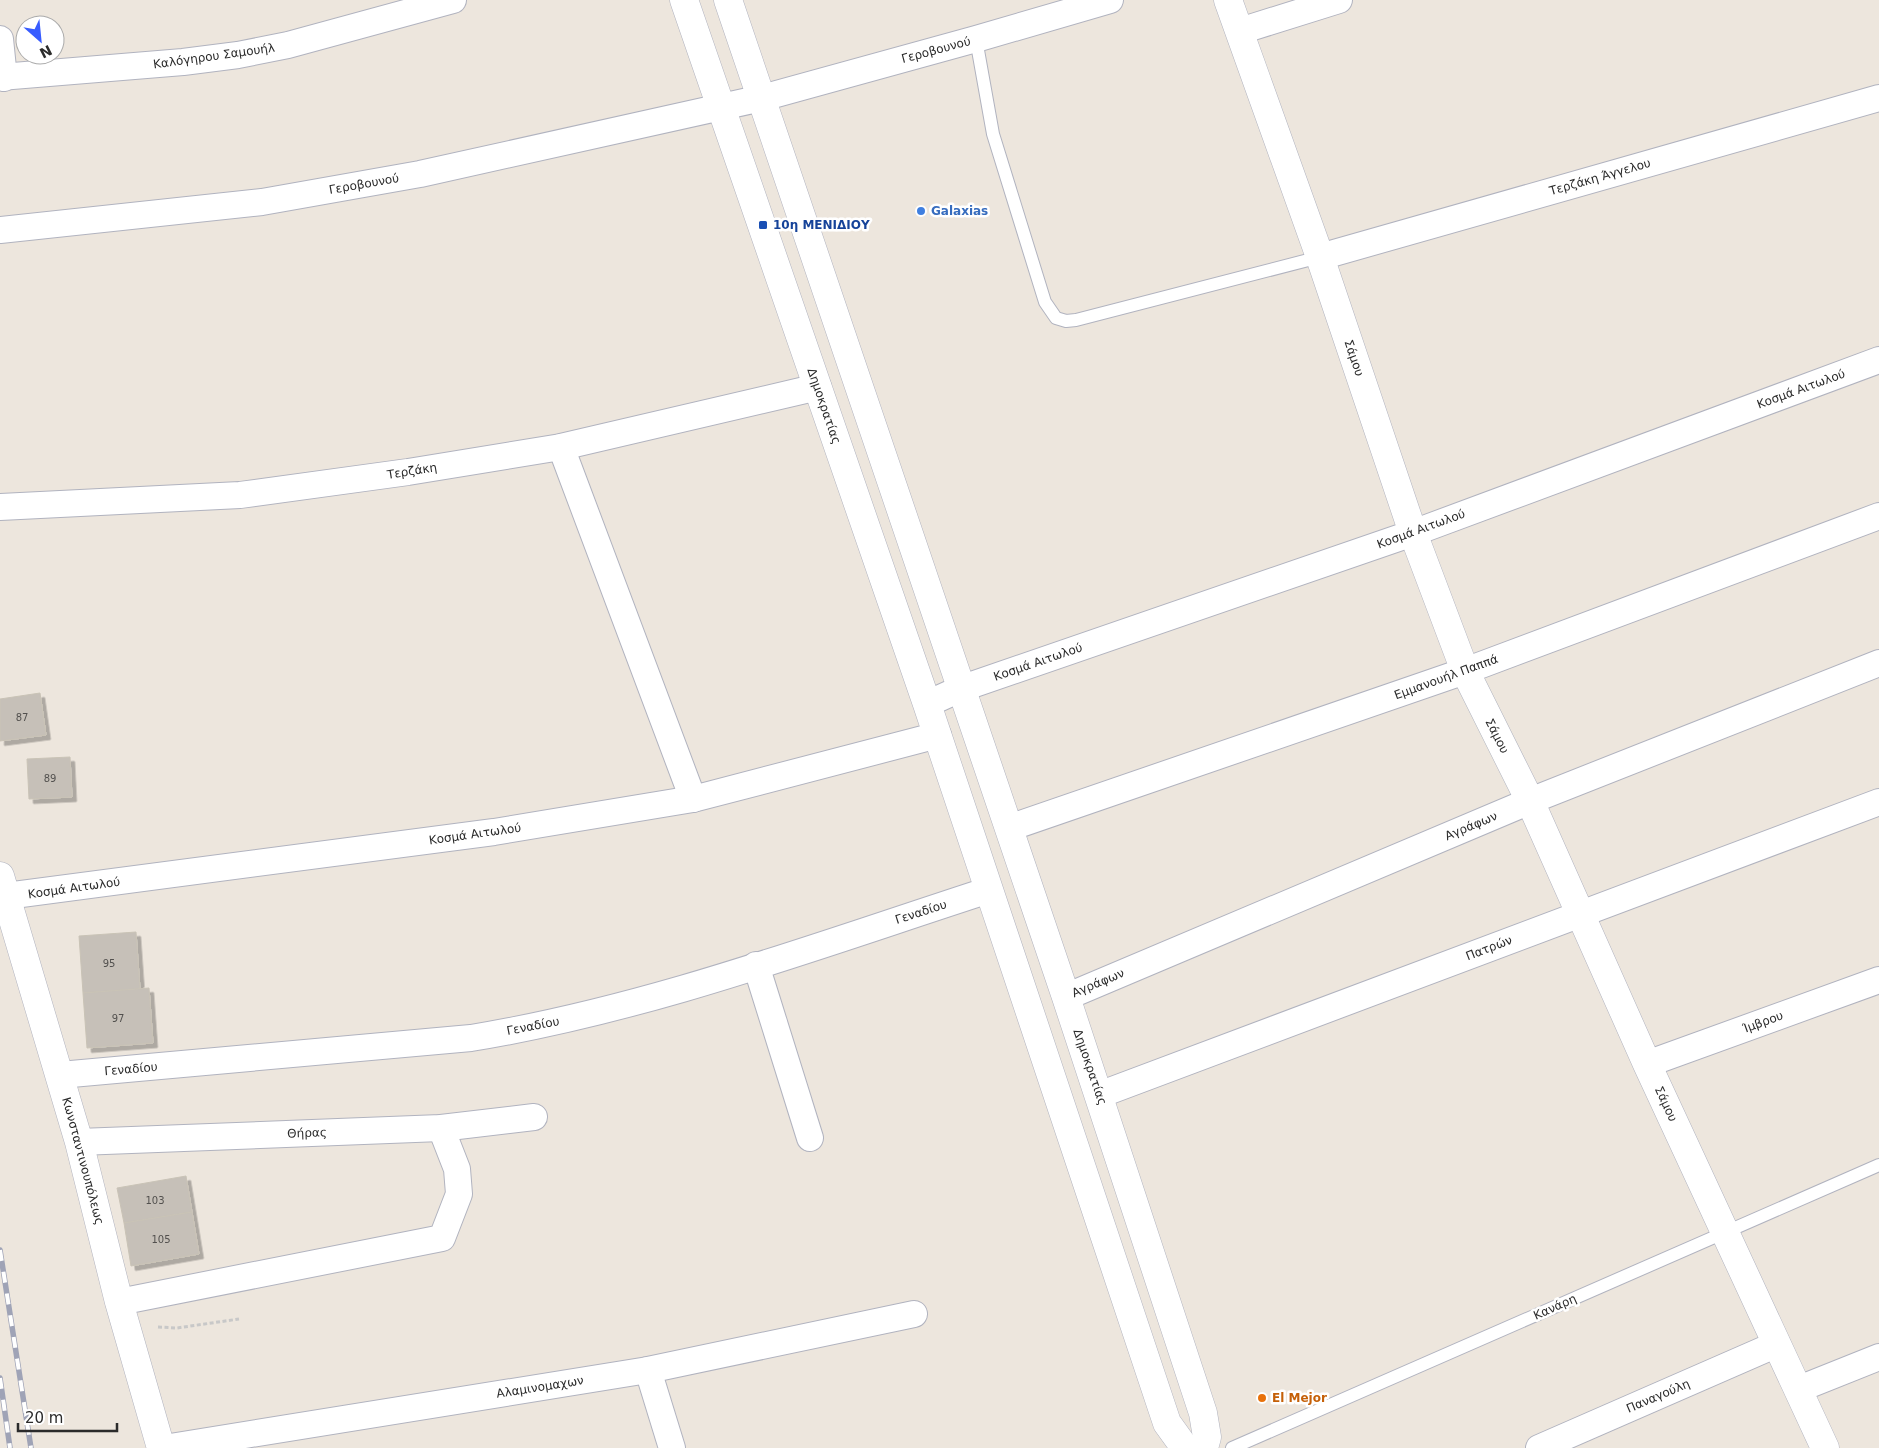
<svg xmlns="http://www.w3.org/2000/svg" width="1879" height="1448" font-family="'DejaVu Sans',sans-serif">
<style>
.building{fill:#c6c0b8;stroke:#c9c3b6;filter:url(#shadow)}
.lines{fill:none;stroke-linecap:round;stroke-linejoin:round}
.service-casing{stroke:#b1b3bf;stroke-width:14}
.minor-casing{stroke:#b1b3bf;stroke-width:28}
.tertiary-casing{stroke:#b1b3bf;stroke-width:29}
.secondary-casing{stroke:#b1b3bf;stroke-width:29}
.path{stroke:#c8c8c8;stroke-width:3;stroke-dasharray:4 2.5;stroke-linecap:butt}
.service{stroke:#fff;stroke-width:12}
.minor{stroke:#fff;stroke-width:26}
.tertiary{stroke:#fff;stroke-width:28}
.secondary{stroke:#fff;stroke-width:28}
.rail-casing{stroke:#9fa3b6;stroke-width:5.5}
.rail{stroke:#fff;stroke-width:4;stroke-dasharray:11;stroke-linecap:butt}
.shop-dot{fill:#3f7fe0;stroke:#fff;stroke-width:2}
.transit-dot{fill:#1a4fb4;stroke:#fff;stroke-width:2}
.food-dot{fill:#e8710a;stroke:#fff;stroke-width:2}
.labels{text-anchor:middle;stroke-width:5;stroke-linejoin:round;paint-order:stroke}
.number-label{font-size:10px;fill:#52504e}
.street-label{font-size:12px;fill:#2b2b2b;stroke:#fff}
.shop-label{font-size:12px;font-weight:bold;fill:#366cbe;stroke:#fff;text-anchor:start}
.transit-label{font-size:12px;font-weight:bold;fill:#164399;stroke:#fff;text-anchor:start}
.food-label{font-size:12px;font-weight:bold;fill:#c56008;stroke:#fff;text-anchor:start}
</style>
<defs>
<filter id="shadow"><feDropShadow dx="4.5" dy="4.5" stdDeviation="0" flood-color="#0004"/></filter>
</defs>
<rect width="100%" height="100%" fill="#ede6dd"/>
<g class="building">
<path d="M40,693L46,735L0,741V699Z"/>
<path d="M70,757L72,797L29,799L27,759Z"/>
<path d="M136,932L140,989L83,993L79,936Z"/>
<path d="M149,988L153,1043L87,1048L83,993Z"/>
<path d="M186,1176L192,1212L124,1223L117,1188Z"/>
<path d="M192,1212L199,1254L131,1266L124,1223Z"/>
</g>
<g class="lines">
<defs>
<g id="service">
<path d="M976,39L993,134L1045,302L1056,318L1066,321L1076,320L1320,257"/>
<path d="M1232,1448L1879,1165"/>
</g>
<g id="minor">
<path d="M1240,31L1339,0"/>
<path d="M0,39L4,78"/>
<path d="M0,77L183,62L238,55L288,45L453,0"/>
<path d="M0,230L262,202L420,174L762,98L976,39L1110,0"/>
<path d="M1320,257L1879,98"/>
<path d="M561,447L693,799"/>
<path d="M0,507L240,495L408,472L561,447L818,387"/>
<path d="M927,704L960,689L1413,533L1879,360"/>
<path d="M1009,828L1465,671L1879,516"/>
<path d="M6,896L494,832L693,799L938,735"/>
<path d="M756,965L810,1138"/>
<path d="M1066,997L1530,801L1879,663"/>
<path d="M1647,1064L1879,980"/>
<path d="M60,1075L471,1038C648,1009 819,945 989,890"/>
<path d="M1099,1095L1879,802"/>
<path d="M79,1142L441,1128L534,1117"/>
<path d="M119,1302L442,1238L459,1194L457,1169L441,1128"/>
<path d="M648,1370L672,1448"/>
<path d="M1799,1389L1879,1357"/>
<path d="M164,1448L648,1370L914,1314"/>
<path d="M1539,1448L1777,1344"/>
</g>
<g id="tertiary">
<path d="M1228,0L1320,257L1413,533L1465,671L1530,801L1647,1064L1825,1448"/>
<path d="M0,876L79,1142L119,1302L161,1448"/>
</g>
<g id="secondary">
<path d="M684,0L927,704L1167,1423L1185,1448"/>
<path d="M728,0L1066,997L1203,1413L1207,1437L1204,1448"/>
</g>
</defs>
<use href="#service" class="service-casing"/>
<use href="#minor" class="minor-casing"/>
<use href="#tertiary" class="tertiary-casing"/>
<use href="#secondary" class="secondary-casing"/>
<path class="path" d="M158,1327L177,1328L239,1319"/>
<use href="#service" class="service"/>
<use href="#minor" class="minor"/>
<use href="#tertiary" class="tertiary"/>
<use href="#secondary" class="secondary"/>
<defs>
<g id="rail">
<path d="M0,1250L31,1448"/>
<path d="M0,1378L10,1448"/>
</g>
</defs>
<use href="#rail" class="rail-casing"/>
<use href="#rail" class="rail"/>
</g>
<circle class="shop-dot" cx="921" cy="211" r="5"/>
<rect class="transit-dot" x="758" y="220" width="10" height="10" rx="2.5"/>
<circle class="food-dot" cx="1262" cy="1398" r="5"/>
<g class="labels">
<g class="number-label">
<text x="22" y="721">87</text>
<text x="50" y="782">89</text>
<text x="109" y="967">95</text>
<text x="118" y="1022">97</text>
<text x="155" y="1204">103</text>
<text x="161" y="1243">105</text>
</g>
<g class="street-label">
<text transform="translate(936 50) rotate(-15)" y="4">Γεροβουνού</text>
<text transform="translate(214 56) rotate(-8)" y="4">Καλόγηρου Σαμουήλ</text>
<text transform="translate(1600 177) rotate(-16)" y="4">Τερζάκη Άγγελου</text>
<text transform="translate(364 184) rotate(-10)" y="4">Γεροβουνού</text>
<text transform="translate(1354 358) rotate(71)" y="4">Σάμου</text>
<text transform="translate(1801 389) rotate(-20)" y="4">Κοσμά Αιτωλού</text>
<text transform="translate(824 406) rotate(71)" y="4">Δημοκρατίας</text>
<text transform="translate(412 471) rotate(-9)" y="4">Τερζάκη</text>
<text transform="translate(1421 529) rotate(-20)" y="4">Κοσμά Αιτωλού</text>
<text transform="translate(1038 662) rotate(-19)" y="4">Κοσμά Αιτωλού</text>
<text transform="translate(1446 677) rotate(-20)" y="4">Εμμανουήλ Παππά</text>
<text transform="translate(1497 736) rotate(63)" y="4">Σάμου</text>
<text transform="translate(1471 826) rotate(-23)" y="4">Αγράφων</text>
<text transform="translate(475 834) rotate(-8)" y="4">Κοσμά Αιτωλού</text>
<text transform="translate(74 888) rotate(-8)" y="4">Κοσμά Αιτωλού</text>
<text transform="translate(921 912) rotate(-18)" y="4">Γεναδίου</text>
<text transform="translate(1489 948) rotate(-21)" y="4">Πατρών</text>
<text transform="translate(1098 983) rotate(-23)" y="4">Αγράφων</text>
<text transform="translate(1763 1022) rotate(-20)" y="4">Ίμβρου</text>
<text transform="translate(533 1026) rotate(-11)" y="4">Γεναδίου</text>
<text transform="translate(1090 1067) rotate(71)" y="4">Δημοκρατίας</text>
<text transform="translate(131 1069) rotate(-5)" y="4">Γεναδίου</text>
<text transform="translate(1666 1104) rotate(65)" y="4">Σάμου</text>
<text transform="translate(307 1133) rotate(-2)" y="4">Θήρας</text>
<text transform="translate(83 1161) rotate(75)" y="4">Κωνσταντινουπόλεως</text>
<text transform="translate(1555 1307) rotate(-24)" y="4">Κανάρη</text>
<text transform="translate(540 1387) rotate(-9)" y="4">Αλαμινομαχων</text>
<text transform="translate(1658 1396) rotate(-23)" y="4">Παναγούλη</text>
</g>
<g class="shop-label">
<text x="931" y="215">Galaxias</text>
</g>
<g class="transit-label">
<text x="773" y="229">10η ΜΕΝΙΔΙΟΥ</text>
</g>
<g class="food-label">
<text x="1272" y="1402">El Mejor</text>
</g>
</g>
<g transform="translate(40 40) rotate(153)"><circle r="24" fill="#ffffff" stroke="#aaaaaa"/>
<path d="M0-4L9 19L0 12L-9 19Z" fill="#385cff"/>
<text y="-8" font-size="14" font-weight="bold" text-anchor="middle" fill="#2b2b2b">N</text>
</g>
<path d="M18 1423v8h99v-8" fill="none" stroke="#2b2b2b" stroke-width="2.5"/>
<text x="25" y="1423" font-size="15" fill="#2b2b2b" stroke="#ffffff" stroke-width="4" paint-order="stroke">20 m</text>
</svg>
